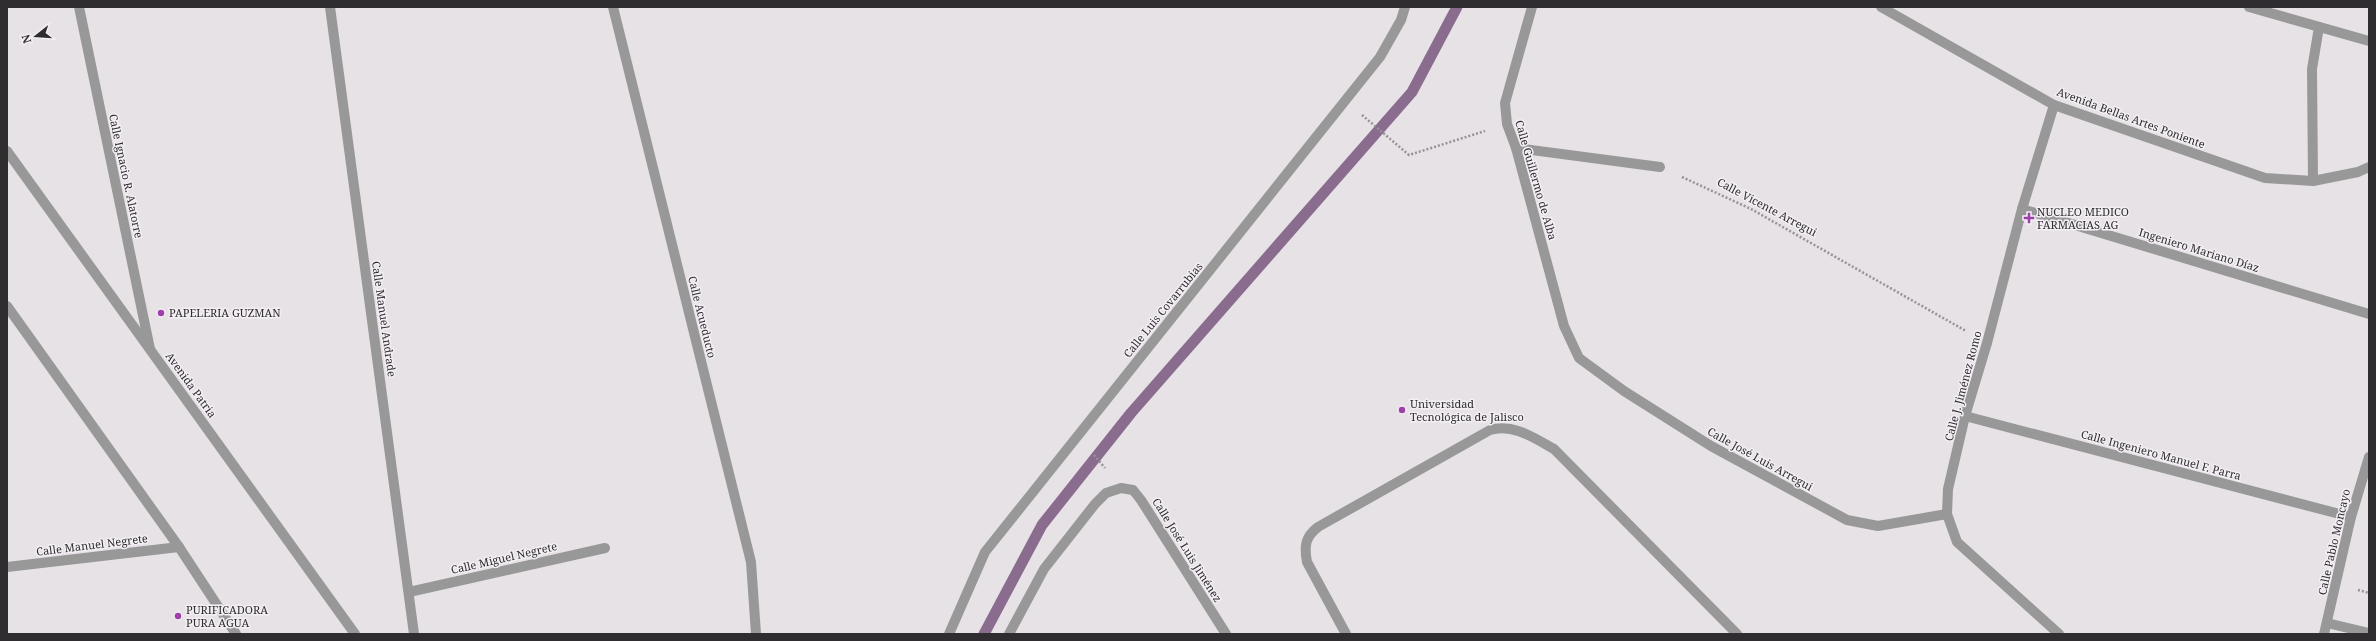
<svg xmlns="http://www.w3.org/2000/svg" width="2376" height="641" font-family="'Noto Serif',serif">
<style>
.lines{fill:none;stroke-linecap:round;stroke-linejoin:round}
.stream{stroke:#8a6c8e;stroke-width:11}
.path{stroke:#969296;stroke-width:2.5;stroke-dasharray:2 2;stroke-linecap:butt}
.service{stroke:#999899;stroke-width:10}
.pedestrian{stroke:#999899;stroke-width:10}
.minor{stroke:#999899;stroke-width:10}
.tertiary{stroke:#999899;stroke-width:10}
.poi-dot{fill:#9d40aa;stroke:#f3eff4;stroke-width:1.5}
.labels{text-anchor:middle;stroke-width:3;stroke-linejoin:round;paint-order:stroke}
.street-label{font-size:11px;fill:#2f2d2f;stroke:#f3eff4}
.poi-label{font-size:11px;fill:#2f2d2f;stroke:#f3eff4;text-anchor:start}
</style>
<rect width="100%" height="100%" fill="#e6e2e6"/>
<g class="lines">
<path class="stream" d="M984,634L1042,525L1131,413L1412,92L1457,7"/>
<g class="path">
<path d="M1362,115L1409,155L1485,131"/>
<path d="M1682,177L1751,209L1966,331"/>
<path d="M1094,455L1105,468"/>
<path d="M2358,590L2369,593"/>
</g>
<g class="service">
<path d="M409,592L605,548"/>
<path d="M1346,634L1307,562C1304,546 1305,537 1318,527L1490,430C1513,423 1534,438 1554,449L1737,634"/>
</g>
<path class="pedestrian" d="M2022,209L2369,314"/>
<g class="minor">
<path d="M79,7L150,349"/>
<path d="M330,7L414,634"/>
<path d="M613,7L751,562L756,634"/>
<path d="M1532,7L1505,103L1507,124L1516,148L1564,326L1579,358L1624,391L1711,446L1847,520L1878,526L1947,514"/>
<path d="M2249,7L2369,41"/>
<path d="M2054,105L2022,209L1987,343L1965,416L1948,489L1947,514L1957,542L2059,634"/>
<path d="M1516,148L1660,167"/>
<path d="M2313,181L2312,69L2319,27"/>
<path d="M1965,416L2351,517"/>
<path d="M7,567L179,547"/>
<path d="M2327,623L2369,633"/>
<path d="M1009,634L1044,569L1095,504L1106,493L1121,488L1133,490L1141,500L1226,634"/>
<path d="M2324,634L2351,517L2369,457"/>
</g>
<g class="tertiary">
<path d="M1881,7L2054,105L2265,178L2313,181L2358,172L2369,167"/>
<path d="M7,151L355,634"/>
<path d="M7,306L179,547L236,634"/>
<path d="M949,634L985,552L1380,57L1401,20L1405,7"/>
</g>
</g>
<g class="poi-dot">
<path d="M2027 212h4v4h4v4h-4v4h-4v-4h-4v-4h4z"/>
<circle cx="161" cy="313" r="4"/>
<circle cx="1402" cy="410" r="4"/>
<circle cx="178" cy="616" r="4"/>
</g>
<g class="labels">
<g class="street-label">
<text transform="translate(2131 118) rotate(20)" y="4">Avenida Bellas Artes Poniente</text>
<text transform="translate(126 176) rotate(78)" y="4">Calle Ignacio R. Alatorre</text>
<text transform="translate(1536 180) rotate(74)" y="4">Calle Guillermo de Alba</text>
<text transform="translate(1767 207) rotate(28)" y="4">Calle Vicente Arregui</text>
<text transform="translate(2199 250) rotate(17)" y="4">Ingeniero Mariano Díaz</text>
<text transform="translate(1163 310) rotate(-51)" y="4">Calle Luis Covarrubias</text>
<text transform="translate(702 317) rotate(76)" y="4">Calle Acueducto</text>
<text transform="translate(384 319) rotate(82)" y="4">Calle Manuel Andrade</text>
<text transform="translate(191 385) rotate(54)" y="4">Avenida Patria</text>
<text transform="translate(1963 386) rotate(-75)" y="4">Calle J. Jiménez Romo</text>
<text transform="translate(2161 455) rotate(15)" y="4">Calle Ingeniero Manuel F. Parra</text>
<text transform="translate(1760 459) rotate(29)" y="4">Calle José Luis Arregui</text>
<text transform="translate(2334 542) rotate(-77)" y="4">Calle Pablo Moncayo</text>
<text transform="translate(92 545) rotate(-7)" y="4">Calle Manuel Negrete</text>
<text transform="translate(1187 550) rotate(58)" y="4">Calle José Luis Jiménez</text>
<text transform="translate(504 558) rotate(-13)" y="4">Calle Miguel Negrete</text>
</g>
<g class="poi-label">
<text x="2037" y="216">NUCLEO MEDICO<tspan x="2037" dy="13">FARMACIAS AG</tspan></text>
<text x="169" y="317">PAPELERIA GUZMAN</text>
<text x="1410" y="408">Universidad<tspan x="1410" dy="13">Tecnológica de Jalisco</tspan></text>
<text x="186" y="614">PURIFICADORA<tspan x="186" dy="13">PURA AGUA</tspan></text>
</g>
</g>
<rect width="2376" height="641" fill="none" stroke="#2f2d2f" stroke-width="16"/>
<g transform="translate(36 36) rotate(253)" stroke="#f3eff4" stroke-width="3" paint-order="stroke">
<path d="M0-3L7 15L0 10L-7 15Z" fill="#2f2d2f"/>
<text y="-6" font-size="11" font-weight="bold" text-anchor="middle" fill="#2f2d2f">N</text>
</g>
</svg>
